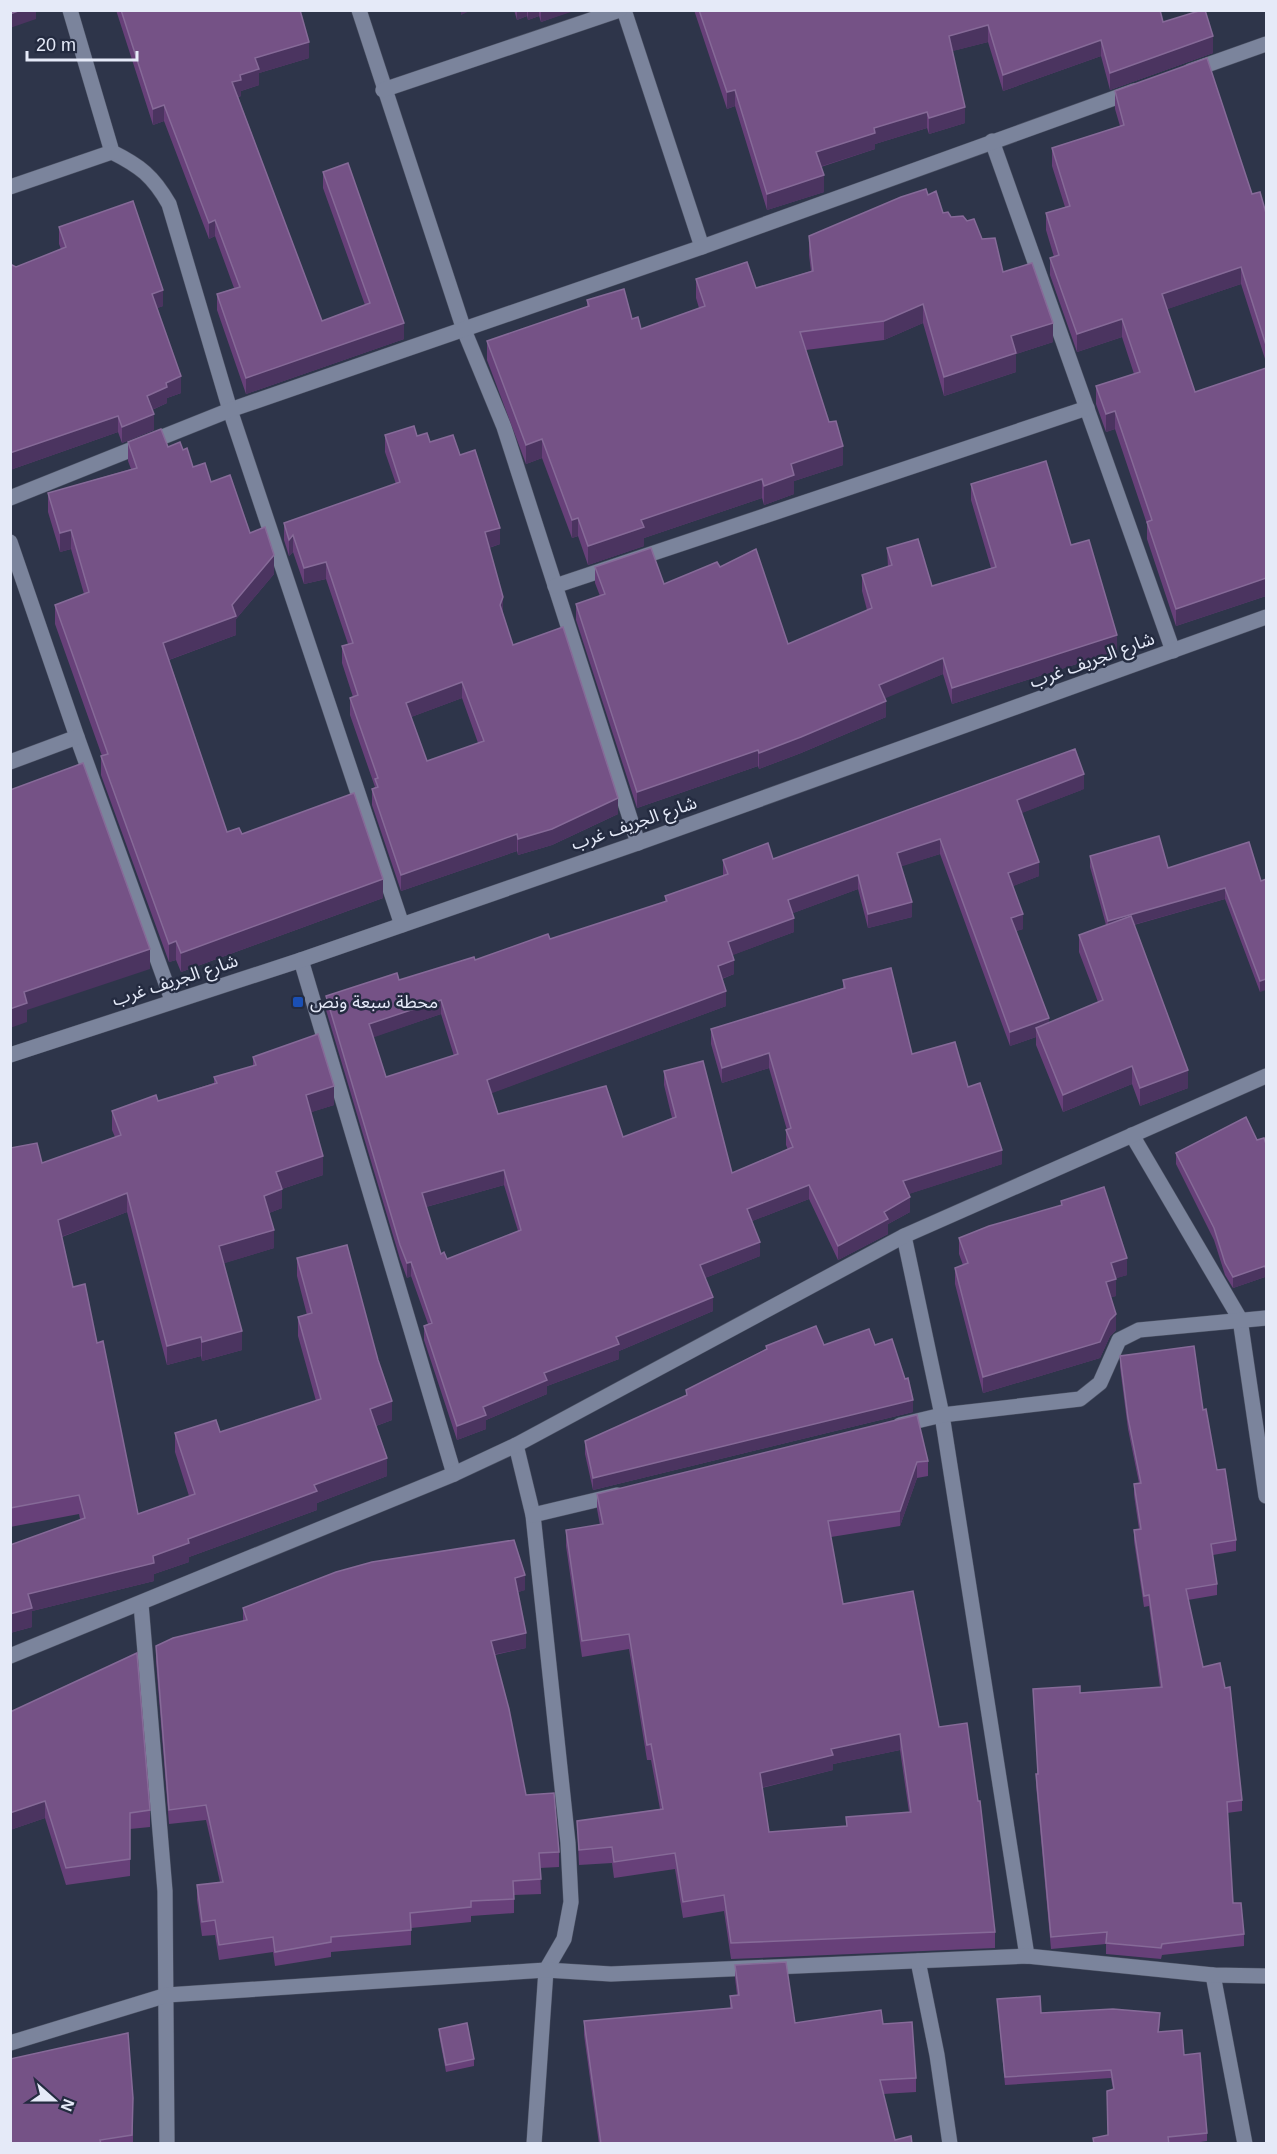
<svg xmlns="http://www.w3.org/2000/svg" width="1277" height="2154" font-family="Arial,'Noto Sans Arabic',sans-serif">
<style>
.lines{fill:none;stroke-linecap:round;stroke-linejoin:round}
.minor-casing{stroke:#4c5264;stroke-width:16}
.tertiary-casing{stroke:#4c5264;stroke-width:16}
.minor{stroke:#7b849c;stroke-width:15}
.tertiary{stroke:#7b849c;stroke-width:15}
.wall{fill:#674079;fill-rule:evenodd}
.shaded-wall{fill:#4b3460}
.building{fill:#755286;stroke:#866a98;stroke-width:1.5;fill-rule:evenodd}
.transit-dot{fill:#1a4fb4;stroke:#242b40;stroke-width:2}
.labels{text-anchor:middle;stroke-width:5;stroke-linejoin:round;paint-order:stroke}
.street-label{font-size:18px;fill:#e5eaf8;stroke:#242b40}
.poi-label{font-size:18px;fill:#e5eaf8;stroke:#242b40;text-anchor:start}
</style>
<rect width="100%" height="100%" fill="#2e354a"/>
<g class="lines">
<defs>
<g id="minor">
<path d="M70,10L112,152C140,166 153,176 169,204L230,410L402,925"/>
<path d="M359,10L464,330L504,427L638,843"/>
<path d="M624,10L702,247"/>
<path d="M1190,71L1266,44"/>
<path d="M383,90L620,10"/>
<path d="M992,141L1173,651"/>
<path d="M10,187L112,152"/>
<path d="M10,498L230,410L702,247L1134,91"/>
<path d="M10,542L77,737L172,1000"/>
<path d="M555,586L1087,408"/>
<path d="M10,762L77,737"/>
<path d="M301,960L454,1474"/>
<path d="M1132,1135L1240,1319L1266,1496"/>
<path d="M904,1236L942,1415L1027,1956"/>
<path d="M900,1425L942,1415L1080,1399L1100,1383L1119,1340L1139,1330L1266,1318"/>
<path d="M516,1445L533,1515L568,1843L571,1902L564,1939L546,1970L534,2144"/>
<path d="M533,1515L617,1495"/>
<path d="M141,1604L165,1891L167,2144"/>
<path d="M10,1656L454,1474L516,1445L904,1236L1266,1076"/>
<path d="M918,1961L937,2055L950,2144"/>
<path d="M1213,1975L1245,2144"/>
<path d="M10,2043L167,1995L546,1970L611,1974L1027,1956L1213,1975L1266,1976"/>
</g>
<path id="tertiary" d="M10,1055L301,960L638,843L1266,617"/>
</defs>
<use href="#minor" class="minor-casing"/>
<use href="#tertiary" class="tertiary-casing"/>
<use href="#minor" class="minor"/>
<use href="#tertiary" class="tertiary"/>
</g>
<g class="wall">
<path d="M116,10H300L309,58L259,73V85L241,91V96L238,97L322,321L365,305L323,188V172L404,339L246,394L217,310V294L234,288L215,236L209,239L164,121L153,125Z"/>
<path d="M514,10H574L541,22L539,16L528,20L527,16L517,20Z"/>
<path d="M694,10H1160L1163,22L1213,53L1110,90L1101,56L1003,91L988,42L952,51L965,123L929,134L927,128L875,144V149L821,167L824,192L767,210L735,106L727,109Z"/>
<path d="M1115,91L1252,194L1266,213V362L1241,284L1167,309L1195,392L1266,368V596L1176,626L1147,539V524L1115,429L1106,432L1096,404V386L1134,374L1122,337L1077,352L1050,275V258L1054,257L1046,230V213L1065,207L1052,166V148L1120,126L1115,109Z"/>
<path d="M928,195L943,213L951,217L982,239L1003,272L1053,342L1016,354V372L944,396L923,323L884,340L806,350L829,422L843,465L794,481V494L764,505L762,498L644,538V546L588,565L578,536L572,538L542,458L526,464L487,360V341L587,307V300L632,319L641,329L699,308L696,298V279L756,288L811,271L809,255V236Z"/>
<path d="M59,227L163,306L157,308L181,393L167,398V403L152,410L154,430L122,443L118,432L10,470V264L16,267L61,249L59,244Z"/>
<path d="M385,435L417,436L460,455L500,544L489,548L503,614L513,645L618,814L552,845L518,855L517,851L401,891L372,805V789L375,787L350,715V698L353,697L342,663V646L348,644L326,579L304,584L293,552L289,556L284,540V523L396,484L385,452ZM462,698L478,743L427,761L411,717Z"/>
<path d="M128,442L168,447L183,450L193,467L211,482L250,533L274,574L236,619V635L169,660L227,832L242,834L383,898L181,972L176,960L169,962L101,775V756H102L55,624V605L84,594L71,549L60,552L48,512V493L131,469L128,461Z"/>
<path d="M971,484L1071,545L1117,651L952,704L943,674L884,698L886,717L801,753L759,769L758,766L637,808L576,620V604L600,596L595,583V567L664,584L720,567L788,644L867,610L862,591V575L888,567L887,548L932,586L991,568L971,500Z"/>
<path d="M1084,789L1021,813L1039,876L1013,886L1023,929L1016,931L1049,1023L1098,1002L1079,952V935L1106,925L1090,867V856L1261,881L1260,992L1225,899L1134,925L1188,1088L1140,1106L1132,1084L1063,1112L1036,1045V1037L1010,1046L940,854L901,866L912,917L868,928L858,889L793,913L794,932L732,955L734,974L722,979L726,1006L491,1093L498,1114L623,1137L672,1118L664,1085V1071L732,1173L788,1150L786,1145V1130H787L769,1068L722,1083L711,1044V1029L843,988V980L912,1054L968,1087L1002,1164L908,1194L910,1212L888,1224V1234L838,1260L809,1199L752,1221L760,1256L705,1278L713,1311L619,1351V1359L547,1386V1394L486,1420V1429L457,1440L424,1340V1326L428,1324L411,1276L407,1278L400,1259L326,1010V996L399,980L475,960L550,939L665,902V896L723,876V860L773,859ZM441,1014L454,1056L386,1077L373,1037ZM504,1185L518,1231L447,1259L441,1254L426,1207Z"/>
<path d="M253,1057L334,1105L311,1112L323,1175L282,1189V1208L269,1213L274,1248L224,1263L242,1350L202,1361L201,1356L167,1365L127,1212L62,1237L73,1287L97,1343L138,1514L189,1496L175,1452V1433L220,1432L316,1401L298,1336V1317L307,1315L297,1276V1258L392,1420L376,1426L387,1476L317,1503V1510L189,1557V1562L154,1574V1581L32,1611V1627L10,1633L80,1519L79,1514L10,1527V1148L42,1163L115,1137L112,1130V1111L158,1101L214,1083V1077L253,1066Z"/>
<path d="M1257,1140L1266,1144V1282L1265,1277L1233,1288L1225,1275L1214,1240L1176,1164V1153Z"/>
<path d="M1061,1201L1127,1275L1116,1278V1296L1111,1297L1116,1330L1110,1336L1100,1358L983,1393L955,1284V1268L963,1265L959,1254V1238L1061,1205Z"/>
<path d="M824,1345H875L913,1412L593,1490L585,1454V1441L686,1396V1390L766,1349V1346Z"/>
<path d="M1120,1356L1203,1410L1217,1470L1236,1540V1551L1213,1555L1217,1584V1595L1188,1600L1203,1667L1242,1800V1811L1227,1813L1233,1903L1244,1934V1946L1162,1955L1161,1959L1106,1954V1944L1051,1949L1036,1785V1774H1038L1033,1689L1080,1693L1160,1687L1149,1606L1144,1607L1134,1541V1530L1139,1529L1134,1495V1484L1139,1483L1128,1429L1120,1367Z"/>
<path d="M928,1461V1476L917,1478L900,1526L831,1537L843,1604L939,1727L995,1932V1948L731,1959L724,1911L683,1918L675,1869L614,1878L612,1863L579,1865L577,1821L660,1809L651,1760H647L629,1649L582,1657L566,1546V1530L600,1525L597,1509V1494ZM900,1750L909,1812L846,1826L769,1832L762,1788L833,1770V1764Z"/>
<path d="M525,1590L518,1592L526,1648L495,1655L526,1795L559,1852V1867L540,1868L541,1894L514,1895V1913L471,1916V1922L411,1928V1945L331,1952V1957L275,1966L273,1952L219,1960L215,1935L202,1936L197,1900V1885L220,1882L206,1820L169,1824L156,1661V1646L243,1621V1608Z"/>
<path d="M10,1712L150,1810V1827L130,1829V1876L66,1885L45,1818L10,1830Z"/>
<path d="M735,1965L795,2023L883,2024L916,2078V2092L883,2094L895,2140L912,2144H599L584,2035V2021L730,2008V1996L737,1995L735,1978Z"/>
<path d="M997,1999L1041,2013L1160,2021L1159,2032L1184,2055L1207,2133V2141L1187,2144H1093V2138L1108,2135L1113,2089L1111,2078L1005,2085Z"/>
<path d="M439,2029L474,2059V2066L446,2072L439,2035Z"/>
<path d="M133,2098V2144H10Z"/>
</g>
<g class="shaded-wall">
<path d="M21,10H36V19L10,28V14Z"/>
<path d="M461,10H472L461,15Z"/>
<path d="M517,10H527V16L517,20Z"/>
<path d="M528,10H539V16L528,20Z"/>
<path d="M541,10H574V11L541,22Z"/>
<path d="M988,25V42L949,52V36Z"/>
<path d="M1213,36V53L1110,90V73Z"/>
<path d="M1101,40V56L1003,91V75Z"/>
<path d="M309,42V58L259,73V85L241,91V96L232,98V82L255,58Z"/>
<path d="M735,90V106L727,109V92Z"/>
<path d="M164,105V121L153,125V109Z"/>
<path d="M965,107V123L929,134V118Z"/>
<path d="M927,112V128L875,144V149L816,168V152L874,128Z"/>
<path d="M824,175V192L767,210V194Z"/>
<path d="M215,220V236L209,239V223Z"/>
<path d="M1241,267V284L1162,311V294Z"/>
<path d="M163,290V306L152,310V294Z"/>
<path d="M923,304V323L884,340V321Z"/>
<path d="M1122,319V337L1077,352V334Z"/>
<path d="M404,323V339L246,394V378Z"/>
<path d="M1053,323V342L1016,354V372L944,396V377L1011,336Z"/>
<path d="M181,376V393L167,398V403L147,412V396L166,383Z"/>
<path d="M1115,411V429L1106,432V414Z"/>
<path d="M154,414V430L122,443V427Z"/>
<path d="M118,416V432L10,470V453Z"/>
<path d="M542,439V458L526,464V445Z"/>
<path d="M843,446V465L794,481V494L764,505V486L791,464Z"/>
<path d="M762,479V498L644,538V546L588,565V546L641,520Z"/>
<path d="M578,518V536L572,538V520Z"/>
<path d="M500,528V544L485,549V532Z"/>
<path d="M71,530V549L60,552V533Z"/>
<path d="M293,535V552L289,556V540Z"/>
<path d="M274,555V574L236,619V635L163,662V643L232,605Z"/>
<path d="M326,562V579L304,584V568Z"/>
<path d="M1266,578V596L1176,626V609Z"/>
<path d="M503,597V613L500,621V605Z"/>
<path d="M1117,635V651L952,704V688Z"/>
<path d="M943,658V674L879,701V685Z"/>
<path d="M462,682V698L406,719V703Z"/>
<path d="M886,701V717L801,753L759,769V753Z"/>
<path d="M758,750V766L637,808V792Z"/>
<path d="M1084,774V789L1017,815V800Z"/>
<path d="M618,798V814L552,845L518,855V839Z"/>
<path d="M517,834V851L401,891V875Z"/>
<path d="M940,839V854L897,868V853Z"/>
<path d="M1039,862V876L1008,888V873Z"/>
<path d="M858,875V889L788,915V900Z"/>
<path d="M383,879V898L181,972V953Z"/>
<path d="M1225,888V899L1108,932V921Z"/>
<path d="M912,902V917L868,928V914Z"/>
<path d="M1023,914V929L1011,933V918Z"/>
<path d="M794,918V932L728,957V942Z"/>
<path d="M176,941V960L169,962V944Z"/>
<path d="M150,949V969L27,1010V1022L10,1028V1009L24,992Z"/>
<path d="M734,960V974L718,980V966Z"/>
<path d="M1266,979V990L1260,992V981Z"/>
<path d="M726,991V1006L487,1095V1080Z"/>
<path d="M441,1000V1014L369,1039V1024Z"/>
<path d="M1049,1018V1032L1036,1028V1037L1010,1046V1032Z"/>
<path d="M769,1053V1068L722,1083V1068Z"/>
<path d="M1132,1066V1084L1063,1112V1095Z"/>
<path d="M1188,1070V1088L1140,1106V1088Z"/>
<path d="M334,1086V1105L306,1114V1095Z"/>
<path d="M1002,1150V1164L903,1196V1181Z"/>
<path d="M323,1156V1175L276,1191V1172Z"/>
<path d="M504,1170V1185L422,1208V1193Z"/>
<path d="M809,1185V1199L747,1223V1209Z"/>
<path d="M282,1189V1208L264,1215V1196Z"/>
<path d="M127,1193V1212L58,1238V1220Z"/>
<path d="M910,1197V1212L888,1224V1234L838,1260V1246L884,1212Z"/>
<path d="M274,1230V1248L219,1265V1246Z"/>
<path d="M760,1242V1256L700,1280V1265Z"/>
<path d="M1127,1258V1275L1111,1280V1263Z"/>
<path d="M411,1262V1276L407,1278V1263Z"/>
<path d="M1265,1266V1277L1233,1288V1277Z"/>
<path d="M1116,1279V1296L1106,1299V1282Z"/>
<path d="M713,1297V1311L619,1351V1359L547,1386V1394L486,1420V1429L457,1440V1426L483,1407L544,1373L616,1337Z"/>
<path d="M1116,1314V1330L1110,1336L1100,1358L983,1393V1377L1110,1320Z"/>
<path d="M242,1331V1350L202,1361V1342Z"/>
<path d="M201,1337V1356L167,1365V1346Z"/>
<path d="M913,1400V1412L593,1490V1478Z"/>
<path d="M392,1401V1420L370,1428V1409Z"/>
<path d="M387,1458V1476L317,1503V1510L189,1557V1562L154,1574V1581L32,1611V1627L10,1633V1614L28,1594L153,1556L188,1539L314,1485Z"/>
<path d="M917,1462V1478L900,1526V1511Z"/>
<path d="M525,1575V1590L515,1593V1578Z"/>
<path d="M526,1633V1648L491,1655V1641Z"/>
<path d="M900,1734V1750L833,1764V1770L760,1788V1773L831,1749Z"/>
<path d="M45,1801V1818L10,1830V1813Z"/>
</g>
<g class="building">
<path d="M10,10H21L10,14Z"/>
<path d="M121,10H300L309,42L255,58L259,69L240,75L241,80L232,82L322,321L370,303L323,172L348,163L404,323L246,378L217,294L240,287L215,220L209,223L164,105L153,109Z"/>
<path d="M699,10H1160L1163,22L1202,10H1205L1213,36L1110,73L1101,40L1003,75L988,25L949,36L965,107L929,118L927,112L874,128L875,133L816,152L824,175L767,194L735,90L727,92Z"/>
<path d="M1207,58L1252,194L1260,192L1266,213V345L1241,267L1162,294L1195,392L1266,368V579V578L1176,609L1147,522L1152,520L1115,411L1106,414L1096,386L1140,372L1122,319L1077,334L1050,258L1059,255L1046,213L1070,206L1052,148L1124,125L1115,91Z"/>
<path d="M926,189L928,195L936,191L943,213L948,212L951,217L963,216L967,221L974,219L982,239L995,238L1003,272L1032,263L1053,323L1011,336L1016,353L944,377L923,304L884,321L800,332L829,422L836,421L843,446L791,464L794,475L764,486L762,479L641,520L644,527L588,546L578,518L572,520L542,439L526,445L487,341L589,306L587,300L624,289L632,319L638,317L641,329L705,306L696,279L747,262L756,288L813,271L809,236L901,197Z"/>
<path d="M133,201L163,290L152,294L181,376L166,383L167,387L147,396L154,414L122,427L118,416L10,453V264L16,267L66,247L59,227Z"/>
<path d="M414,426L417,436L427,433L430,442L453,435L460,455L475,450L500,528L485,532L503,597L500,605L513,645L563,627L618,798L552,829L518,839L517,834L401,875L372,789L378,787L375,779L378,778L350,698L358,695L342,646L353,643L326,562L304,568L293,535L289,540L284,523L400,482L385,435ZM462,682L484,741L427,761L406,703Z"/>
<path d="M161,429L168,447L180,442L183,450L187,448L193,467L205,463L211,482L230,475L250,533L265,527L274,555L232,605L236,616L163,643L227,832L239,828L242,834L354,793L383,879L181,953L176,941L169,944L101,756L108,754L55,605L89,592L71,530L60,533L48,493L137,468L128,442Z"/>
<path d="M1046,461L1071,545L1089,540L1117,635L952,688L943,658L879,685L886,701L801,737L759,753L758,750L637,792L576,604L605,594L595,567L651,548L664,584L717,562L720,567L756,549L788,644L872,608L862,575L892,565L887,548L918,539L932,586L996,567L971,484Z"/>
<path d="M1075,749L1084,774L1017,800L1039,862L1008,873L1023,914L1011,918L1049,1018L1010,1032L940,839L897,853L912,902L868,914L858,875L788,900L794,918L728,942L734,960L718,966L726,991L487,1080L498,1114L606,1086L623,1137L676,1117L664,1071L703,1061L732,1173L793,1147L786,1130L791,1128L769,1053L722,1068L711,1029L845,988L843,980L891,968L912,1054L955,1042L968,1087L980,1083L1002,1150L903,1181L910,1197L884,1212L888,1219L838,1246L809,1185L747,1209L760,1242L700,1265L713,1297L616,1337L619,1344L544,1373L547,1380L483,1407L486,1415L457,1426L424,1326L432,1323L411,1262L407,1263L400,1245L326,996L397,973L399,980L474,957L475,960L548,934L550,939L667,901L665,896L728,874L723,860L768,843L773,859ZM441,1000L458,1054L386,1077L369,1024ZM504,1170L521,1230L447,1259L444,1252L441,1254L422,1193Z"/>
<path d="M83,763L150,949L24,992L27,1003L10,1009V790Z"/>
<path d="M1159,836L1168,868L1249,842L1261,881L1266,879V979L1260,981L1225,888L1108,921L1090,856Z"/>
<path d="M1131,916L1188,1070L1140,1088L1132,1066L1063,1095L1036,1028L1103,1000L1079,935Z"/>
<path d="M318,1034L334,1086L306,1095L323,1156L276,1172L282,1189L264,1196L274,1230L219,1246L242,1331L202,1342L201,1337L167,1346L127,1193L58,1220L73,1287L85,1284L97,1343L103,1341L138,1514L195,1494L175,1433L216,1420L220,1432L321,1399L298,1317L312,1313L297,1258L347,1245L378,1360L392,1401L370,1409L387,1458L314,1485L317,1491L188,1539L189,1543L153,1556L154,1563L28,1594L32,1608L10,1614V1545L85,1518L79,1495L10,1508V1148L37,1143L42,1163L121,1135L112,1111L156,1095L158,1101L217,1083L214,1077L256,1065L253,1057Z"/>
<path d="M1246,1117L1257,1140L1264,1138L1266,1144V1270L1265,1266L1233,1277L1225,1263L1214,1228L1176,1153Z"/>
<path d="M1104,1187L1127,1258L1111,1263L1116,1279L1106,1282L1116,1314L1110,1320L1100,1342L983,1377L955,1268L968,1263L959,1238L989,1226L1062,1205L1061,1201Z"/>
<path d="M816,1326L824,1345L869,1329L875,1345L892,1339L905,1379L908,1378L913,1400L593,1478L585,1441L687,1395L686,1390L767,1349L766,1346Z"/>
<path d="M1194,1346L1203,1410L1206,1409L1217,1470L1225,1469L1236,1540L1211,1544L1217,1584L1186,1589L1203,1667L1220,1663L1225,1688L1230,1687L1242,1800L1227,1802L1233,1903H1241L1244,1934L1162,1944L1161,1948L1106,1943L1107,1932L1051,1937L1036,1774H1038L1033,1689L1080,1686V1693L1162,1687L1149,1595L1144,1596L1134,1530L1141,1529L1134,1484L1141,1483L1128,1418L1120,1356Z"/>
<path d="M917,1415L928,1461L917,1462L900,1511L828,1521L843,1604L913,1591L939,1727L967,1723L978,1801H980L995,1932L731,1943L724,1895L683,1902L675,1853L614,1862L612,1847L579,1850L577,1821L663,1809L651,1744L647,1745L629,1634L582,1641L566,1530L603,1524L597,1494ZM900,1734L911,1812L846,1817L847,1826L769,1832L760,1773L833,1755L831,1749Z"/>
<path d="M514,1540L525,1575L515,1578L526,1633L491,1641L509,1709L526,1795L554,1793L559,1852L539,1853L541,1879L513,1881L514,1899L471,1901V1907L410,1913L411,1930L331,1937V1942L275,1952L273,1937L219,1945L215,1920L202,1922L197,1885L223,1882L206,1805L169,1810L156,1646L173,1638L247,1620L243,1608L336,1572L372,1562Z"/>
<path d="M137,1653L150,1810L130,1813V1859L66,1868L45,1801L10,1813V1712Z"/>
<path d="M786,1962L795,2023L881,2010L883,2024L912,2022L916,2078L880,2080L895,2140L911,2136L912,2144H601L584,2021L732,2008L730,1996L739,1995L735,1965Z"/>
<path d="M1040,1996L1041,2013L1113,2009L1160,2013L1158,2032L1182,2030L1184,2055L1200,2053L1207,2133L1168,2137L1169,2144H1094L1093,2138L1108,2135L1107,2091L1114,2089L1111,2070L1005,2077L997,1999Z"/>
<path d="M467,2023L474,2059L446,2065L439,2029Z"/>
<path d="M128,2033L133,2098L132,2135L100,2140L101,2144H10V2059Z"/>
</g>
<rect class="transit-dot" x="292" y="996" width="12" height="12" rx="3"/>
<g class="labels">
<g class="street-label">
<text transform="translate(1092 660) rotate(-20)" y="6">شارع الجريف غرب</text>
<text transform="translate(634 823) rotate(-19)" y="6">شارع الجريف غرب</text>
<text transform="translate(175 980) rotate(-18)" y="6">شارع الجريف غرب</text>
</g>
<g class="poi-label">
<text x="310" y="1008">محطة سبعة ونص</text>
</g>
</g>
<rect width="1277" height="2154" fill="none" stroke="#e5eaf8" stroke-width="24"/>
<g transform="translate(54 2100) rotate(111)" stroke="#242b40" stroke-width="4.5" paint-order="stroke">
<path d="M0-4.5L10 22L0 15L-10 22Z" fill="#e5eaf8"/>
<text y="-9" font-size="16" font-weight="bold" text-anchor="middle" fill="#e5eaf8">N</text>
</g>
<path d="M27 51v9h110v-9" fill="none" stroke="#e5eaf8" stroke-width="3"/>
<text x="36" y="51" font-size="18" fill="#e5eaf8" stroke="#242b40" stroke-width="4.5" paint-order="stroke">20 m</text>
</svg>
